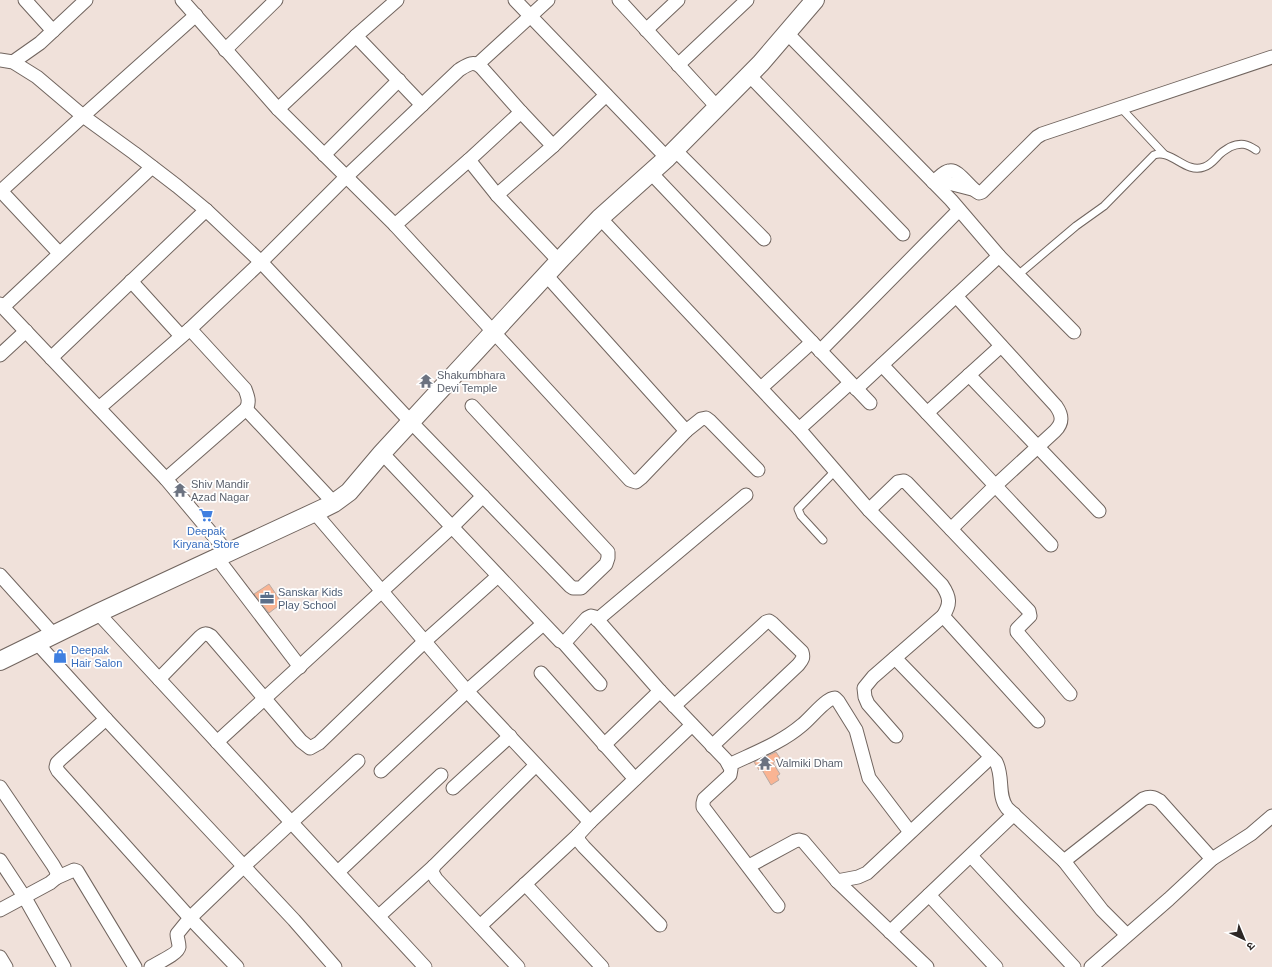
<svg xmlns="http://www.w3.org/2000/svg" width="1272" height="967" font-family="Helvetica,'Noto Sans Devanagari',sans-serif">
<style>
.building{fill:#f9b493;stroke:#b8aaa4}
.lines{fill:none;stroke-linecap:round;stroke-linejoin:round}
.lane-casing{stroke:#71655f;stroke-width:9}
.street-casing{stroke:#71655f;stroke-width:15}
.secondary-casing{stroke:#71655f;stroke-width:20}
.lane{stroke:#fff;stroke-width:7}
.street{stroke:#fff;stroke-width:13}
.secondary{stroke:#fff;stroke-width:18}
.labels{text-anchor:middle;stroke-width:3.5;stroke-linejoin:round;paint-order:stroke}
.worship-label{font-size:11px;fill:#5b616d;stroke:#fff;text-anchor:start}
.shop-label{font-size:11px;fill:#366cbe;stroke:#fff}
.service-label{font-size:11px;fill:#4e5e75;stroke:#fff;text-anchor:start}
</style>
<rect width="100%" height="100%" fill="#f0e1da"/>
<g class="building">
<path d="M269,584L282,603L269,613L254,594Z"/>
<path d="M776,752L780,758L773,763L780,774L777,776L779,780L771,785L761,768L759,770L754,762Z"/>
</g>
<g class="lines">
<defs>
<g id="lane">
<path d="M1121,108L1164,154"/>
<path d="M1018,275L1076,226L1104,206L1154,155C1172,149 1185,174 1204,167C1211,165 1215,159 1220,154C1223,151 1227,149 1230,147C1241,142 1247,144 1256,150"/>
<path d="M823,540L801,516L798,509L835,471"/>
</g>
<g id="street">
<path d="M25,0L53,31"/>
<path d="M182,0L278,109L395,225L630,480L636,482L641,478L686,431"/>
<path d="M515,0L667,158"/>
<path d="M619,0L717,107"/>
<path d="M646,30L678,0"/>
<path d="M787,33L951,200L999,256L1074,332"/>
<path d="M356,36L422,105"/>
<path d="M225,50L276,0"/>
<path d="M0,60L13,62L37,77L83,116L134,153L177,186L206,210L261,262L411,422L570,586L573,588H581L606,564L608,558V552L472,406"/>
<path d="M13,62L40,43L86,0"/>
<path d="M478,64L548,0"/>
<path d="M678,65L747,0"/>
<path d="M749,75L903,234"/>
<path d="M278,109L356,36L397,0"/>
<path d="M675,150L764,239"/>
<path d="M324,155L399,80"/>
<path d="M469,160L497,195L559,261"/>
<path d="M651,173L870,403"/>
<path d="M937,180L972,189"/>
<path d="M933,182C938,179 943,172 949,171C958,168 970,189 979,193L982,192L1037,137L1042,134L1272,57"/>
<path d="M0,190L59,253"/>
<path d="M1,191L83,116L196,15"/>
<path d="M497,195L553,146L606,95"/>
<path d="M600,218L799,429L869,510L942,585C950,597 951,604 943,616L873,677L864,688L865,697L868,704L896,736"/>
<path d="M395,225L469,160L521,112"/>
<path d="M547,276L686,431L701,419L706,418L710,421L758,470"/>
<path d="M131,281L181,336"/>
<path d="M0,304L166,479L228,553"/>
<path d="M3,307L152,167"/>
<path d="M820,351L959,210"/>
<path d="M0,355L26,331"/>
<path d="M51,358L206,210"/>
<path d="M882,365L1051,545"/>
<path d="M969,375L1099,511"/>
<path d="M761,388L812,342"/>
<path d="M856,389L999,256"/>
<path d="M99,408L190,329L261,262L347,176L459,70C467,65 473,60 481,67L521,112L553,146"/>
<path d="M246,409L334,503"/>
<path d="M927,413L1001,346"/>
<path d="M799,429L850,383"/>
<path d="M382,453L560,641L563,642L566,641L587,618L591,616L595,617L660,691L726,760L731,769L730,775L704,799L703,803V807L778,906"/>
<path d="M166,479L246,409C250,402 248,397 245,389L190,329"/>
<path d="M869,510L898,482L904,481L907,483L1029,611L1030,616L1017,629V632L1070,694"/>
<path d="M315,513L467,691L381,771"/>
<path d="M951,529L995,486L1055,431C1063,423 1063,416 1056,406L956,296"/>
<path d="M217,558L300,667"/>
<path d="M0,575L54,635"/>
<path d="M98,613L425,967"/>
<path d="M943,616L1038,721"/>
<path d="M597,620L746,495"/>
<path d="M543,624L467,691L590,822"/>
<path d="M563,642L600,684"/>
<path d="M37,643L106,719L294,920L335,967"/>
<path d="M895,658L996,762C1004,777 997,795 1007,808L1064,861L1102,910L1127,935"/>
<path d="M541,673L635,779"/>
<path d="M159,679L200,637C204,633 206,633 211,636L301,741L310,748L319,743L424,642L498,576"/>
<path d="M674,706L766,622L769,621L772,623L802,652C804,658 802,660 798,665L712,746"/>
<path d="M106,719L61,759L57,763L56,767L58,771L190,918L177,934C177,938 179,942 179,947C178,954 157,963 151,967"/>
<path d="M217,742L453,526L483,496"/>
<path d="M604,745L660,691"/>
<path d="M729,765C754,753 781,743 802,725C810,719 826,698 835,698L838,701L856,730L869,778L910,832"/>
<path d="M0,787L53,865L57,872L56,878L50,883L0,910"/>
<path d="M453,788L510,736"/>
<path d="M971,856L1074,967"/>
<path d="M0,860L25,898L64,967"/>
<path d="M1064,861L1143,799C1150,796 1154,797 1160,801L1212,859"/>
<path d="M749,866L795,841L799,840L803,841L837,881L927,967"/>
<path d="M338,872L441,775"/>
<path d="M56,878L74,870L77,871L135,967"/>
<path d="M837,881L858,877L867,873L991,757"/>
<path d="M525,884L602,967"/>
<path d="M929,895L996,967"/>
<path d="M379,916L434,866"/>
<path d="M660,925L584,847L579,841L578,835L590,822L692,725"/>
<path d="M480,926L578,835"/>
<path d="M890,932L1014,814"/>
<path d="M0,957L6,967"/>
<path d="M237,967L190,918L243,867L358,761"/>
<path d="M518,967L436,879L432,872L434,866L440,860L536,765"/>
<path d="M1091,967L1169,899L1212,859L1251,834L1272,816"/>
</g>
<path id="secondary" d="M0,661L98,613L324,508L334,503L349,492L382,453L559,261L600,218L667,158L761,63L815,0"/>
</defs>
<use href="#lane" class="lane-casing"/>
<use href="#street" class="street-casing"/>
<use href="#secondary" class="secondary-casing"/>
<use href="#lane" class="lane"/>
<use href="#street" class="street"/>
<use href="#secondary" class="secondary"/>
</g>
<defs>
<symbol id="temple-bare" viewBox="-9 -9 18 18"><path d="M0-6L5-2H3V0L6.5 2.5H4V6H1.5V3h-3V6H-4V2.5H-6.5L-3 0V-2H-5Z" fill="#6b7280" stroke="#fff" stroke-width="2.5" paint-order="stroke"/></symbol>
<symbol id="supermarket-bare" viewBox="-9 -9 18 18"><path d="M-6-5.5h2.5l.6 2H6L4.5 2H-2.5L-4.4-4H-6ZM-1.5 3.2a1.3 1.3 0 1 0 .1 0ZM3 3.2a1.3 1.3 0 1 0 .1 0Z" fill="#3f7fe0" stroke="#fff" stroke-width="2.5" paint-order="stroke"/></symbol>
<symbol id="office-bare" viewBox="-9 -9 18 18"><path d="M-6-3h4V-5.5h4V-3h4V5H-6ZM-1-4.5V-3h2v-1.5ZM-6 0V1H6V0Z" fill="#5c6f8a" stroke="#fff" stroke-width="2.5" paint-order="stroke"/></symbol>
<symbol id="shop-bare" viewBox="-9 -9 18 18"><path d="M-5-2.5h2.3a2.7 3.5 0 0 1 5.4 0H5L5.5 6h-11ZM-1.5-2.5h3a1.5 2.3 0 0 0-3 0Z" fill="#3f7fe0" stroke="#fff" stroke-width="2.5" paint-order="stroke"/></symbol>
</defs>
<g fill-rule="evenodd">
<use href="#temple-bare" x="416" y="371" width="20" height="20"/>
<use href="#temple-bare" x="170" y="480" width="20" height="20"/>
<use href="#supermarket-bare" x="196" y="505" width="20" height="20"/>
<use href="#office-bare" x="257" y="588" width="20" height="20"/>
<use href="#shop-bare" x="50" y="646" width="20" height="20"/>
<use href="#temple-bare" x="755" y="753" width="20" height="20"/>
</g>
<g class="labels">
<g class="worship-label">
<text x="437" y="379">Shakumbhara<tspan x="437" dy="13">Devi Temple</tspan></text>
<text x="191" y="488">Shiv Mandir<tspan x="191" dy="13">Azad Nagar</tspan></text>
<text x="776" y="767">Valmiki Dham</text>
</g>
<g class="shop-label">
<text x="206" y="535">Deepak<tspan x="206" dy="13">Kiryana Store</tspan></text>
<text x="71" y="654" text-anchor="start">Deepak<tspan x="71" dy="13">Hair Salon</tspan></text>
</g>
<g class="service-label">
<text x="278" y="596">Sanskar Kids<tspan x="278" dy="13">Play School</tspan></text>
</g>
</g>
<g transform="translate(1244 939) rotate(136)" stroke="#ffffff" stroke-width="3" paint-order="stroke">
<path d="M0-3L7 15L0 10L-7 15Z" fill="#2d2725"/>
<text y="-6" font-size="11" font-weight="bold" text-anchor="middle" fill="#2d2725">उ</text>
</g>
</svg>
